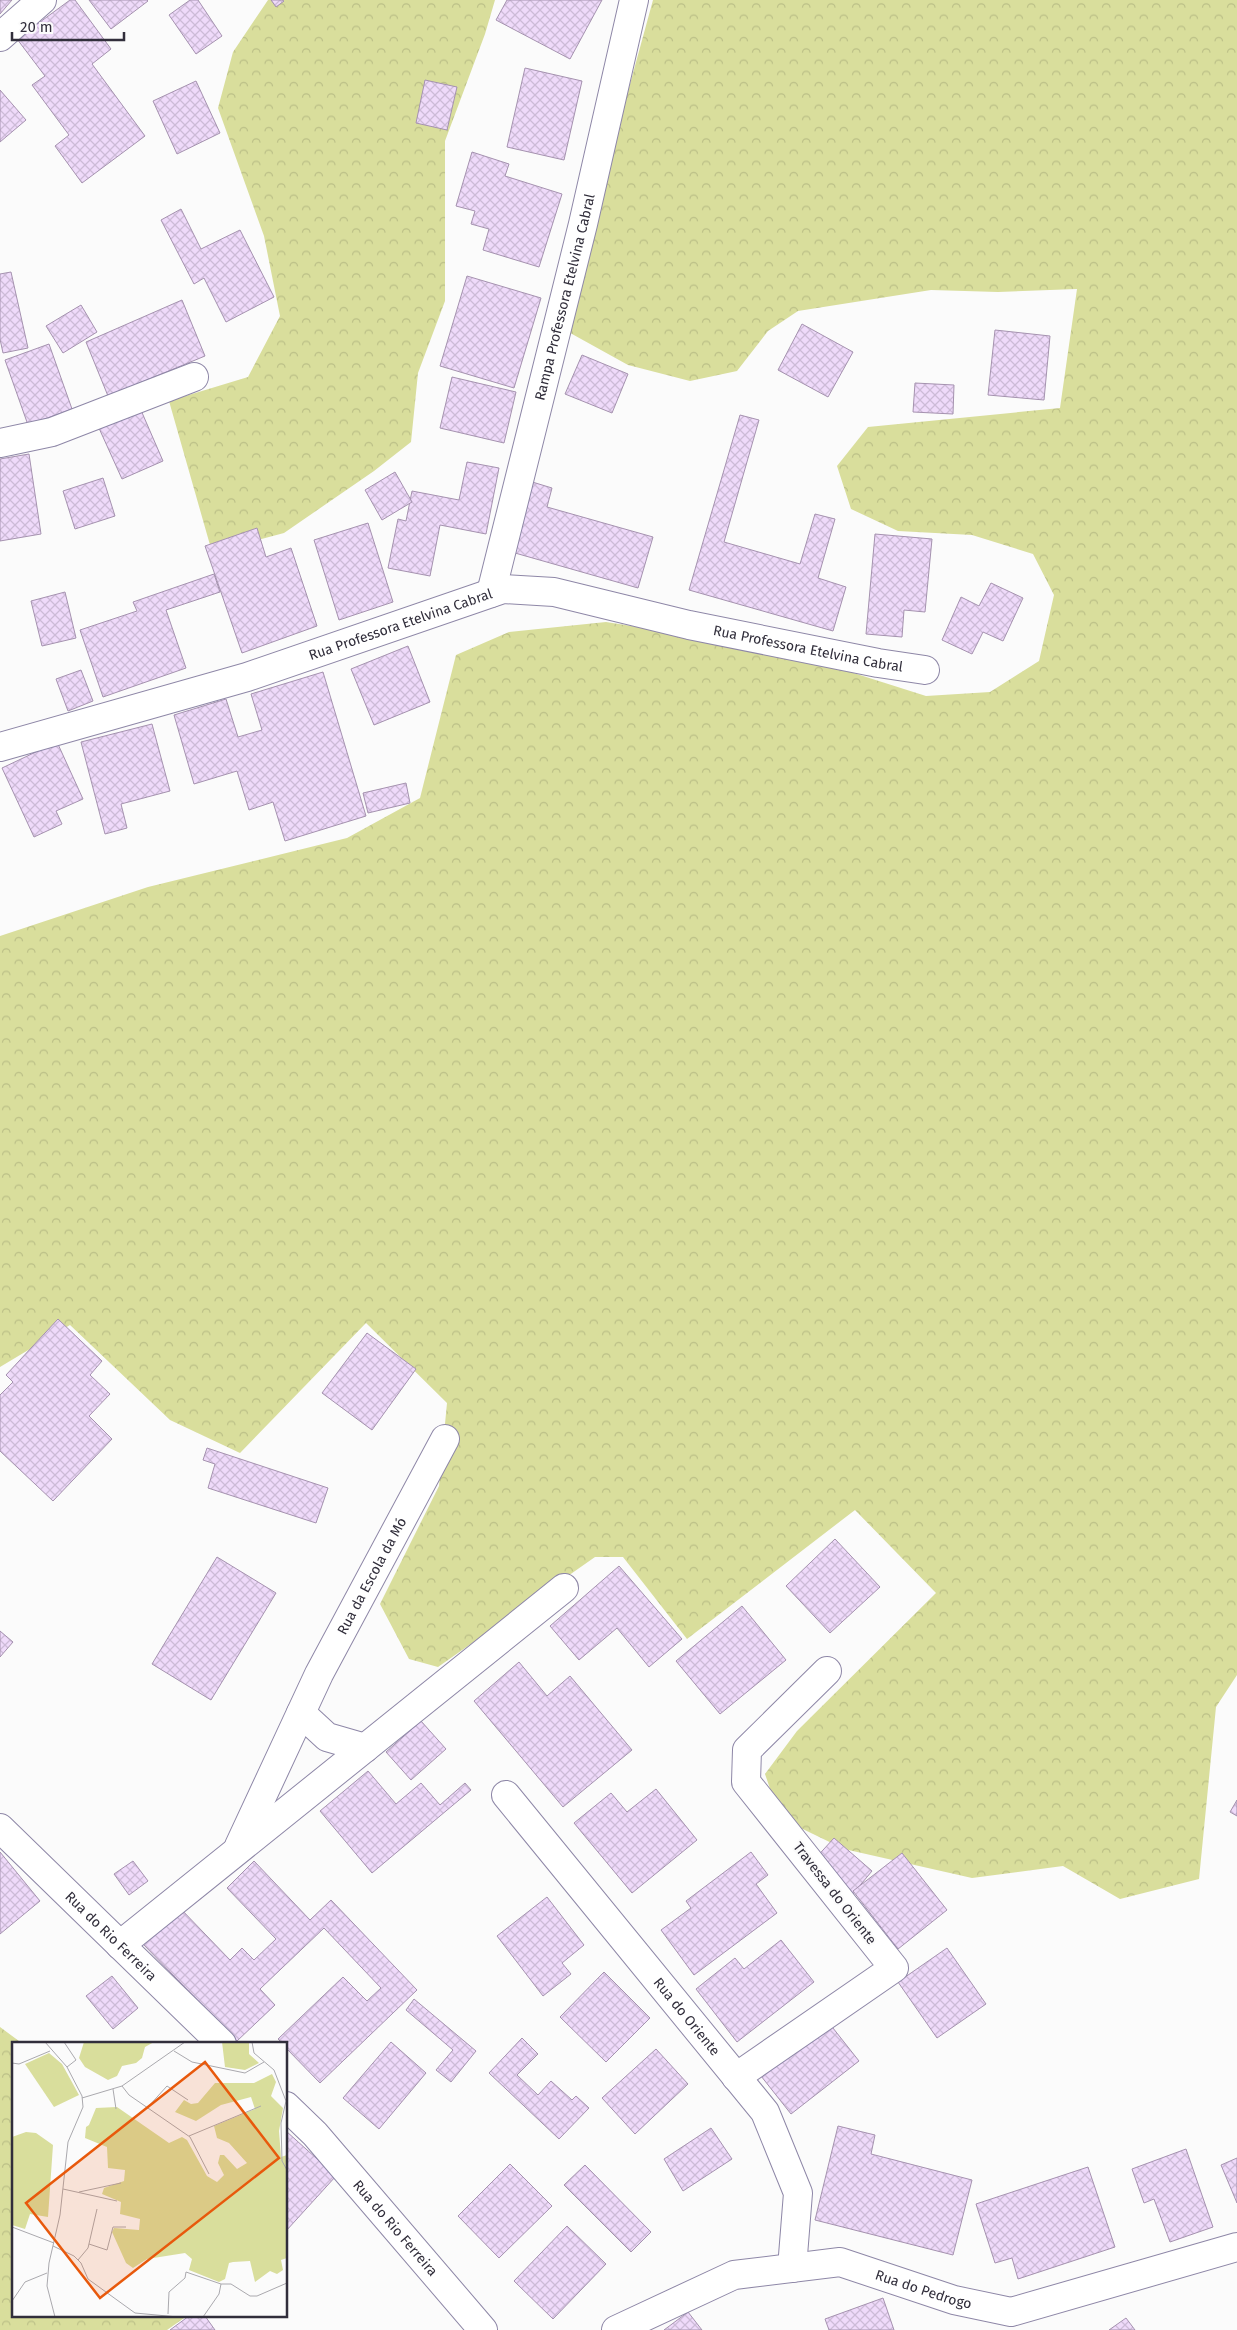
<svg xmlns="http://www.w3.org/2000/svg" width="1237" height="2330" font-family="'Fira Sans',sans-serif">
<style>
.forest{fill:url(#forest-crowns)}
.building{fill:url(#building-cross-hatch);stroke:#a592af}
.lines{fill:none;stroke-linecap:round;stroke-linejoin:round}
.minor-casing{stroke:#8e87a7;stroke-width:30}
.minor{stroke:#fff;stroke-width:28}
.labels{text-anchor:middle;stroke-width:4;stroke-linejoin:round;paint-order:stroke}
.street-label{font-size:14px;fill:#312e3b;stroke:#fbfbfb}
.inset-road{fill:none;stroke:#aaa9ae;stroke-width:1}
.view{fill:#e8590c;fill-opacity:0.15;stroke:#e8590c;stroke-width:2.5}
.inset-edge{fill:none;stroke:#312e3b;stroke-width:2.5}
</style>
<defs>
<pattern id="forest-crowns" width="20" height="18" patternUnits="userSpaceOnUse" patternTransform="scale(1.25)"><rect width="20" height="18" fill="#d9de9c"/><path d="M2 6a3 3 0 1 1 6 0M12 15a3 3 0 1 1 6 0" fill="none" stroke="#bbbf87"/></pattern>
<pattern id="building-cross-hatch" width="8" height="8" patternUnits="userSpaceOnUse" patternTransform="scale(1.25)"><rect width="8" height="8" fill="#efdafa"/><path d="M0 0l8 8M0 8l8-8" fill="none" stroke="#cdbbd7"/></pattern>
</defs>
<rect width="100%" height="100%" fill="#fbfbfb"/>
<g class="forest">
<path d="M268,0H495L485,34L445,141V301L418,373L411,442L374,471L284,533L212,552L169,401L248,377L280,316L264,236L218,108L233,52Z"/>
<path d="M653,0H1237V1675L1216,1707L1199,1879L1120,1899L1063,1866L972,1878L844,1849L780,1818L765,1774L797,1731L936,1593L855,1510L687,1639L623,1557H595L438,1667L409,1659L380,1604L439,1486L447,1403L366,1323L240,1453L170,1420L70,1325L0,1367V936L148,887L347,838L420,798L456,655L509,632L606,622L778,649L926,696L990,692L1039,661L1054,595L1033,554L972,535L898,531L851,509L837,466L868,427L1060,408L1077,289L998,292L931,290L798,311L768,331L737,371L690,381L628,365L563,329Z"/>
<path d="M0,2027L23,2044H14V2316H187L167,2330H0Z"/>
</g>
<g class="building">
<path d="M0,0H12L0,14Z"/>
<path d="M70,0H75L111,49L92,64L145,136L82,183L55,146L69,135L32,85L45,76L17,39Z"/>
<path d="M89,0H147L148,1L111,29Z"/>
<path d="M190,0H198L222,36L196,54L169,15Z"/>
<path d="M271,0H282L284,1L276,7Z"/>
<path d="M507,0H602L570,59L496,20Z"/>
<path d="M525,68L582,81L564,160L507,147Z"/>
<path d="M425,80L457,87L447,130L416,123Z"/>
<path d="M196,81L220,133L177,154L153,101Z"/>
<path d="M0,90L26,120L0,142Z"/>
<path d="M472,152L509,164L505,176L562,194L539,267L483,250L489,229L471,224L475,211L456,206Z"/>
<path d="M181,209L201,249L240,230L274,297L226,322L204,278L194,284L161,220Z"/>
<path d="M11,272L28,348L3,353L0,339V274Z"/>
<path d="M467,276L541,298L514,388L440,366Z"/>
<path d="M182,300L205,356L108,396L86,342Z"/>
<path d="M81,305L97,332L63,353L46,326Z"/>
<path d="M802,324L853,352L828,397L778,370Z"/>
<path d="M995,330L1050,336L1044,400L988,395Z"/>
<path d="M49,344L72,409L28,425L5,360Z"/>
<path d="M582,355L628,374L612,413L565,394Z"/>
<path d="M452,377L516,392L504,443L440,428Z"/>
<path d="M915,383L954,385L953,414L913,412Z"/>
<path d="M140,408L163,461L122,479L98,426Z"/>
<path d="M740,415L759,420L724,542L800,564L815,514L835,519L818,578L846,587L833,631L689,590Z"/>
<path d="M29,454L41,534L0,541V459Z"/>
<path d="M467,462L499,468L486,534L440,525L430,576L388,568L398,519L406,521L412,491L459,500Z"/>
<path d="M395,472L412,502L382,520L365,490Z"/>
<path d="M103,478L115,516L75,529L63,491Z"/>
<path d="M529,481L552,488L547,507L653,537L638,588L508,551Z"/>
<path d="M368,523L393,602L339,620L314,540Z"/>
<path d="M257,528L266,557L291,548L317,626L242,653L205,546Z"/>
<path d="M875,534L932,539L925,612L904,610L902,637L866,634Z"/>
<path d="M214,574L220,592L166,610L186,668L103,697L80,630L137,611L133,602Z"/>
<path d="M991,583L1023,598L1003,641L983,632L972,654L942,640L961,597L979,606Z"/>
<path d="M65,592L76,638L42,646L31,601Z"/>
<path d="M408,646L430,702L374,725L351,669Z"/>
<path d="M81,670L93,701L68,711L56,679Z"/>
<path d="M323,672L366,816L285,841L273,802L249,810L237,771L194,784L174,715L226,699L238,737L262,730L251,694Z"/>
<path d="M152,724L170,791L121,804L127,828L105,834L81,742Z"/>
<path d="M57,742L83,799L56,811L62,824L34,837L2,768Z"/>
<path d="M406,783L410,803L368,813L363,793Z"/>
<path d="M58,1319L102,1361L90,1375L110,1394L89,1416L112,1439L53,1501L0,1451V1395L13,1382L6,1375Z"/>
<path d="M367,1333L416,1369L372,1430L322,1393Z"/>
<path d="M207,1448L328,1488L316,1523L208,1488L215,1464L203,1460Z"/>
<path d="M835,1539L880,1587L830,1633L786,1586Z"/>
<path d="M217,1557L276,1593L211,1700L152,1664Z"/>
<path d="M619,1566L682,1639L649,1667L617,1628L579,1660L550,1626Z"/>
<path d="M742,1606L786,1660L720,1714L676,1661Z"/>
<path d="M0,1631L13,1642L0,1657Z"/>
<path d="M519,1662L547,1696L570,1676L632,1750L563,1807L474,1701Z"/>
<path d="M421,1721L446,1749L411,1780L386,1752Z"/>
<path d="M368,1771L396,1804L421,1783L440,1805L465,1783L471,1790L372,1873L320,1811Z"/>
<path d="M656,1789L697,1840L632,1893L574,1823L611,1793L627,1812Z"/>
<path d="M1237,1800V1816L1230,1812Z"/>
<path d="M834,1838L872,1871L852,1895L813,1861Z"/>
<path d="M0,1852L40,1901L0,1934Z"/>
<path d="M751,1852L768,1875L756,1884L777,1913L694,1975L661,1930L691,1908L686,1901Z"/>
<path d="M902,1853L947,1910L898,1949L853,1891Z"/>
<path d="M133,1861L148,1881L129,1895L114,1874Z"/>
<path d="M254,1861L310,1920L331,1900L417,1990L320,2083L286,2048V2044H283L278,2039L343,1977L367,2001L381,1988L324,1928L260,1989L275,2005L237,2041L142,1943L179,1907L230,1960L242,1948L254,1960L276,1939L227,1888Z"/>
<path d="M547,1897L584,1945L562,1963L571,1974L543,1996L497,1936Z"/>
<path d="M781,1940L814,1982L737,2042L696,1989L735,1958L744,1969Z"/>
<path d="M947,1948L986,2004L937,2038L898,1982Z"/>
<path d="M604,1972L650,2018L606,2062L560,2017Z"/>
<path d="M112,1976L138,2008L113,2029L86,1996Z"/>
<path d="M414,1999L476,2051L451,2082L436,2070L453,2050L406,2010Z"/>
<path d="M829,2023L859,2061L791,2114L761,2076Z"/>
<path d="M522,2038L538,2054L517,2075L538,2095L551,2081L572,2100L576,2096L589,2108L559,2139L489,2073Z"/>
<path d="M391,2042L426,2073L379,2129L343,2098Z"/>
<path d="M656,2049L688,2084L635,2134L602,2098Z"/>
<path d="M838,2126L875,2135L871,2154L972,2180L953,2255L815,2220Z"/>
<path d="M711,2128L732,2159L683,2191L664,2159Z"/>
<path d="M286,2131L336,2176L286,2231Z"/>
<path d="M1186,2149L1213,2227L1170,2242L1154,2199L1144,2203L1132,2169Z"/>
<path d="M1237,2158V2203L1221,2165Z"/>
<path d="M510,2164L552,2206L499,2258L458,2216Z"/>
<path d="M585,2165L651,2232L631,2252L564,2185Z"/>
<path d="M1088,2167L1115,2247L1018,2279L1012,2258L995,2263L976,2204Z"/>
<path d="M567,2226L606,2264L553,2319L514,2281Z"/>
<path d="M883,2298L894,2330H829L825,2319Z"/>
<path d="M688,2312L702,2330H664Z"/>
<path d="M189,2316H205L215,2330H170Z"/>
<path d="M1126,2318L1135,2330H1109Z"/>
</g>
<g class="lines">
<defs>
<g id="minor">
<path d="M0,37L42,0"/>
<path d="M0,443L52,432L194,377"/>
<path id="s1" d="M491,593L583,224L634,0"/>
<path id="s2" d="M0,747L247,677L503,589L554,592L689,625L878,663L925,670"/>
<path d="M301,1713L327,1737L365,1748"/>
<path id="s3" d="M506,1795L765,2112L798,2193L792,2268"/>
<path id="s4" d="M0,1828L222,2044"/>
<path id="s5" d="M239,1846L319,1674L445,1439"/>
<path d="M120,1945L564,1588"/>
<path d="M736,2077L894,1968L746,1782L747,1750L827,1671"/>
<path id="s6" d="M286,2106L315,2134L483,2330"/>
<path id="s7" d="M616,2330L734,2275L840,2262L954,2300L1011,2312L1237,2247"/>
</g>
</defs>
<use href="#minor" class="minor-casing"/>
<use href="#minor" class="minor"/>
</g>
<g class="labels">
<g class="street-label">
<text dy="5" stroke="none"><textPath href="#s1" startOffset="305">Rampa Professora Etelvina Cabral</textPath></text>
<text dy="5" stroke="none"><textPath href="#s2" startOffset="419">Rua Professora Etelvina Cabral</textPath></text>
<text dy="5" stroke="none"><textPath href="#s2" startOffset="839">Rua Professora Etelvina Cabral</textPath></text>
<text dy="5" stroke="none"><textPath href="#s5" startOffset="301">Rua da Escola da Mó</textPath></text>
<text transform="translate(835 1893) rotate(52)" y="5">Travessa do Oriente</text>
<text dy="5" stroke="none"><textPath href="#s4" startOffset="155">Rua do Rio Ferreira</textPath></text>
<text dy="5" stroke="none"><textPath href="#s3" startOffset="286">Rua do Oriente</textPath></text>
<text dy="5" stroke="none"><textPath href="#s6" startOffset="164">Rua do Rio Ferreira</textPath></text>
<text dy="5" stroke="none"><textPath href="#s7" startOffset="325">Rua do Pedrogo</textPath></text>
</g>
</g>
<g transform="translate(12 2042)">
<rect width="275" height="275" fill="#fbfbfb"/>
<path d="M72,0H142L133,5L130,16L124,21L110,24L105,34L96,38L73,25L67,16ZM210,0H237V12L247,21L233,28L213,25ZM260,32L264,40L259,54L271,66L267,89L269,115L275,113V216L269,218L271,228L265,232L258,229L243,240L238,219L221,220L217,221L213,237L207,240L177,228L180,217L173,211L135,217L121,226L114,221L100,190L102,186L127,188L128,177L108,172L109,160L90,152L92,146L112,139L113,128L96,126L95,105L73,96L74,85L77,83L84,66L105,65L157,101L170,95L175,98L195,134L205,140L212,133L206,121L208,113H212L225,127L235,121L217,101L205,96L202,84L243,67L239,55L209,63L184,79L163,70L172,58L179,62L186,61L203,41H242ZM14,90L24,91L41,103L36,175L18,172L13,187L0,183V95Z" fill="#d9de9c"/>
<path d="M37,11L50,22L67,53L42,65L13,22Z" fill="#d9de9c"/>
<path class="inset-road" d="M33,0L55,25L70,54L71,65L56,100L48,173L37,221L35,244L43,275M52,0L64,18L55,25M240,0L242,11L262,28L274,59L269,81L270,119L275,128M162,9L180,20L233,31L252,20M0,21L7,22L38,9M110,44L117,53L178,95L197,132M101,47L104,67M70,56L110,44L173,0M136,65L155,44L176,58M177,94L249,64M51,147L105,159M67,150L109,141M0,185L42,201M77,202L95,208L101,185H114M41,204L62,214L69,221L76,237L123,271L166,275M66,218L76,206L85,167M0,259L13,240L35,231M156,272L157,250L173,236L174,230L209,242M191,275L207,252L209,242H219L238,254H245L275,241"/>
<path class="view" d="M193,20L267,116L88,256L14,161Z"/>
<rect width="275" height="275" class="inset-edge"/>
</g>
<path d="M12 32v8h112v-8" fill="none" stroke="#312e3b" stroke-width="2.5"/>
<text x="20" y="32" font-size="15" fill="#312e3b" stroke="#fbfbfb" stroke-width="4" paint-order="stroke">20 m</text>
</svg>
